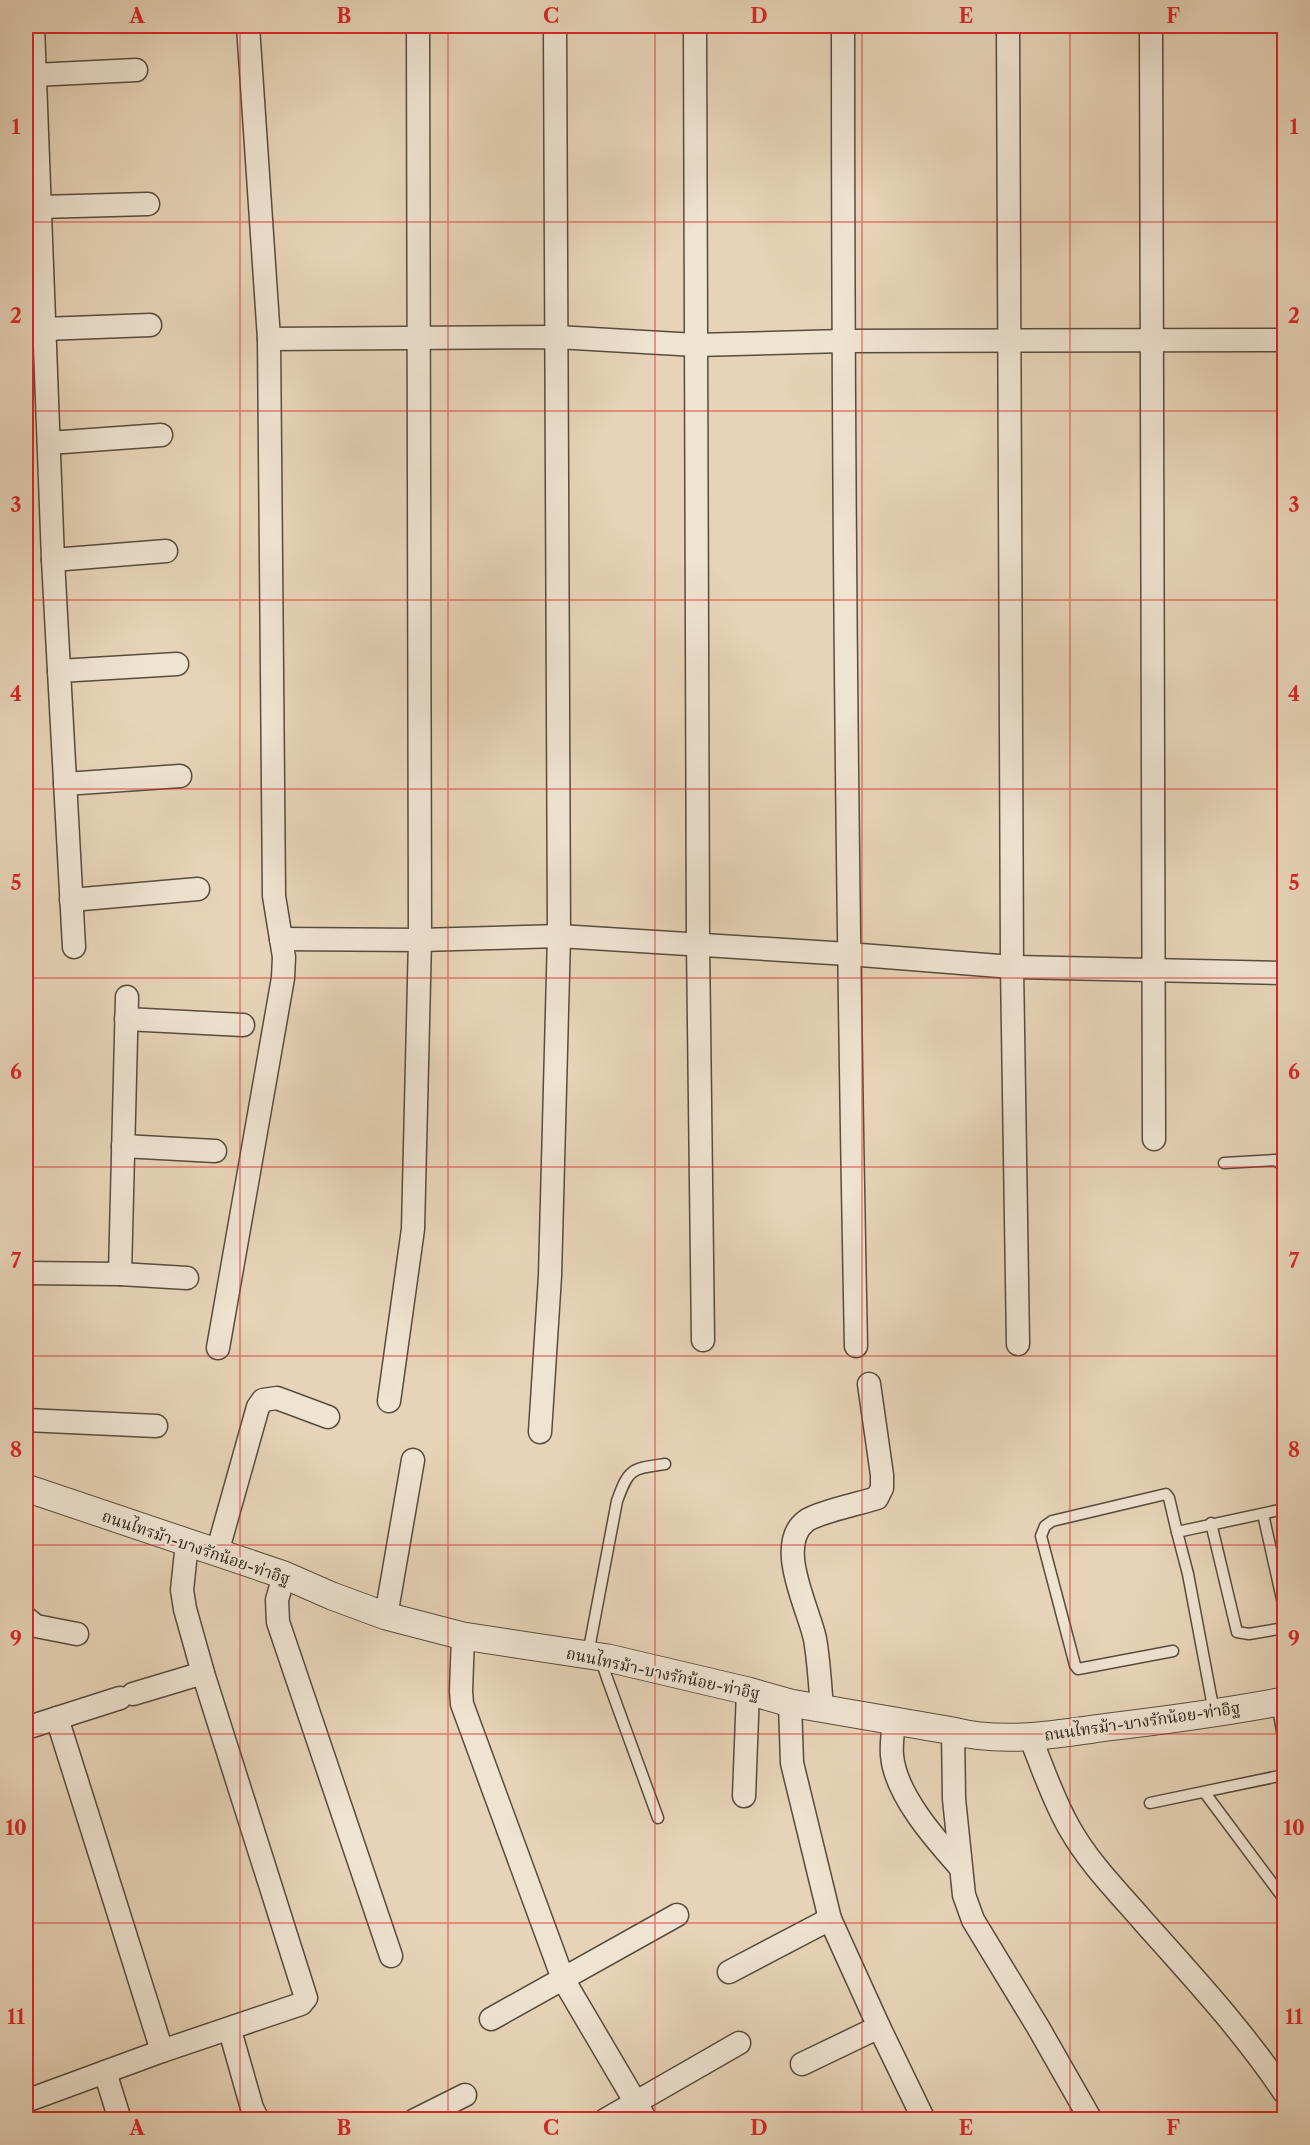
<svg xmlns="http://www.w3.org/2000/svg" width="1310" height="2145" font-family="'Libre Caslon Text','Noto Serif Thai',serif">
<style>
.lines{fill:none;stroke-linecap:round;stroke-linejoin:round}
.service-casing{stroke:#584c3d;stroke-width:13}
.minor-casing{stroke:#584c3d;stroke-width:25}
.tertiary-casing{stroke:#584c3d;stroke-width:29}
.service{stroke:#efe3d1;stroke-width:10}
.minor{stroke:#efe3d1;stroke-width:22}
.tertiary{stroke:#efe3d1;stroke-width:27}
.grid{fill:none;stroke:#d62828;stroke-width:1.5;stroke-opacity:0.55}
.labels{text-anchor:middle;stroke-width:5;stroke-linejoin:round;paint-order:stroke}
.street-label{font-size:16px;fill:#291e14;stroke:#efe3d1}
.neatline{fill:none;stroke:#d62828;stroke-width:2}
.grid-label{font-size:20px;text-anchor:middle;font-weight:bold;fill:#d62828}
</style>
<rect width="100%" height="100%" fill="#e7d4b8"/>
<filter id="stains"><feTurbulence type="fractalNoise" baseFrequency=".00333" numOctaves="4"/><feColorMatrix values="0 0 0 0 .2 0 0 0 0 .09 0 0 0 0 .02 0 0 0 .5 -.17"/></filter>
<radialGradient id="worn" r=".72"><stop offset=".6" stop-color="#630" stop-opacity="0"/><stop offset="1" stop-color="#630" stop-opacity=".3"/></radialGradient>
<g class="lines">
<defs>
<g id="service">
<path d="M1224,1163L1275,1160L1282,1165L1284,1173"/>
<path d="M1263,1514L1284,1608"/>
<path d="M1211,1523L1237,1632L1249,1634L1284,1628"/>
<path d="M1173,1651L1078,1669L1075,1665L1041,1536L1045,1526L1052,1521L1166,1494L1169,1498L1177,1532"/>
<path d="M588,1654L617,1501C629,1468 631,1469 665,1464"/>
<path d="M608,1658L604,1669L607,1678L658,1818"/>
<path d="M1277,1702L1284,1743"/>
<path d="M1214,1712L1188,1574L1177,1532L1284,1509"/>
<path d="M1205,1793L1284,1899"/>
<path d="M1150,1803L1284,1775"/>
</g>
<g id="minor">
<path d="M33,26L53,560L74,947"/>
<path d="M695,26L698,944L703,1340"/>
<path d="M843,26C843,466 847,906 856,1346"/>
<path d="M1008,26L1012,967L1018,1344"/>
<path d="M1151,26L1154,1139"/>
<path d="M34,75L136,70"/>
<path d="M40,207L148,204"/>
<path d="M44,329L150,325"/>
<path d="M269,339L557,337L696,345L843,341L1284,340"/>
<path d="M49,443L161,435"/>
<path d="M53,560L166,551"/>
<path d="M59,671L177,664"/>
<path d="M65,784L180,776"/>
<path d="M71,900L198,889"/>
<path d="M281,939L420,940L559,936L848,954L1012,967L1284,973"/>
<path d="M126,1019L243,1025"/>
<path d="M123,1146L215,1151"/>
<path d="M26,1273L120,1274L187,1278"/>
<path d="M120,1274L127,997"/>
<path d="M218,1348L283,978L284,957L274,896L269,339L248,26"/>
<path d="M389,1401L413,1229L420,940L418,26"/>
<path d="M26,1420L156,1426"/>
<path d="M540,1432L550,1276L559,936L555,26"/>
<path d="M217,1553L258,1407L263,1400L277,1398L328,1417"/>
<path d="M284,1575L277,1600L278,1622L391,1956"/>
<path d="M386,1616L413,1460"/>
<path d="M26,1618L36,1626L77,1634"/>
<path d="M463,1636L461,1691L462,1704L563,1979L646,2120"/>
<path d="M133,1694L203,1673"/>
<path d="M790,1703L792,1763L830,1919L879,2027L924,2120"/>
<path d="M822,1708C820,1685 819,1662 815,1639C809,1609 774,1545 806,1521C816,1513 862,1503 877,1498L882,1488V1475L869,1384"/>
<path d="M57,1718L162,2051"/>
<path d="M894,1722C893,1732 891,1744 892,1755C895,1794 935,1839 960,1867"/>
<path d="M26,1728L120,1698"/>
<path d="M953,1731L954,1799L964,1895L973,1920L1038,2027L1091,2120"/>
<path d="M1030,1737C1043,1768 1053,1800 1070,1829C1089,1863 1119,1893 1144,1922C1193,1977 1243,2031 1284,2092"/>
<path d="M744,1796L748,1691"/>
<path d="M729,1972L830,1919"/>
<path d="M491,2019L677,1915"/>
<path d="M233,2041L252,2108L258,2120"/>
<path d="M802,2064L879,2027"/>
<path d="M105,2072L120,2120"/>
<path d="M26,2101L162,2051L301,2004L306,1998L203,1673L185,1609L182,1590L187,1543"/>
<path d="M415,2120L465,2095"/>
<path d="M605,2120L739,2043"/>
</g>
<path id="tertiary" d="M26,1488L284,1575L332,1596L386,1616L463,1636L608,1658L748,1691L790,1703L953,1731C1004,1744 1057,1734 1108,1727C1167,1720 1226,1712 1284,1701"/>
</defs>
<use href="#service" class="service-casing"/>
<use href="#minor" class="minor-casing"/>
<use href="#tertiary" class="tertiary-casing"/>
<use href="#service" class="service"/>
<use href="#minor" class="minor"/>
<use href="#tertiary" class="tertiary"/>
</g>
<path class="grid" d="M240,26V2120M448,26V2120M655,26V2120M862,26V2120M1070,26V2120M26,222H1284M26,411H1284M26,600H1284M26,789H1284M26,978H1284M26,1167H1284M26,1356H1284M26,1545H1284M26,1734H1284M26,1923H1284"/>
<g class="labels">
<g class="street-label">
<text transform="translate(196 1547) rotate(19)" y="6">ถนนไทรม้า-บางรักน้อย-ท่าอิฐ</text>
<text transform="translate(663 1673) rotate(12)" y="6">ถนนไทรม้า-บางรักน้อย-ท่าอิฐ</text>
<text transform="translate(1142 1721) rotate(-8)" y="6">ถนนไทรม้า-บางรักน้อย-ท่าอิฐ</text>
</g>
</g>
<rect width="1310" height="2145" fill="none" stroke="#e7d4b8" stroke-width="66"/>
<rect x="33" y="33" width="1244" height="2079" class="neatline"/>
<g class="grid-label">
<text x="137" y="23">A</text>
<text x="344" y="23">B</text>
<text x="551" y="23">C</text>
<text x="759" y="23">D</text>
<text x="966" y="23">E</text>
<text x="1173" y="23">F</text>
<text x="16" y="134">1</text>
<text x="1294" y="134">1</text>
<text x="16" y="323">2</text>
<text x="1294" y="323">2</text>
<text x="16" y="512">3</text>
<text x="1294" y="512">3</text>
<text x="16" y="701">4</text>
<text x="1294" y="701">4</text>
<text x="16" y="890">5</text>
<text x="1294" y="890">5</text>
<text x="16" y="1079">6</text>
<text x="1294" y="1079">6</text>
<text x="16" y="1268">7</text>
<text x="1294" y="1268">7</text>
<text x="16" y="1457">8</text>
<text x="1294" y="1457">8</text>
<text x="16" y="1646">9</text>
<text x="1294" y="1646">9</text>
<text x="16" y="1835">10</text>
<text x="1294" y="1835">10</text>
<text x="16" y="2024">11</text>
<text x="1294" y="2024">11</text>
<text x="137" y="2135">A</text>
<text x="344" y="2135">B</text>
<text x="551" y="2135">C</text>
<text x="759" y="2135">D</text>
<text x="966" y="2135">E</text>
<text x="1173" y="2135">F</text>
</g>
<rect width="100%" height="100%" filter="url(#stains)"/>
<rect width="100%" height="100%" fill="url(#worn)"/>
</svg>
